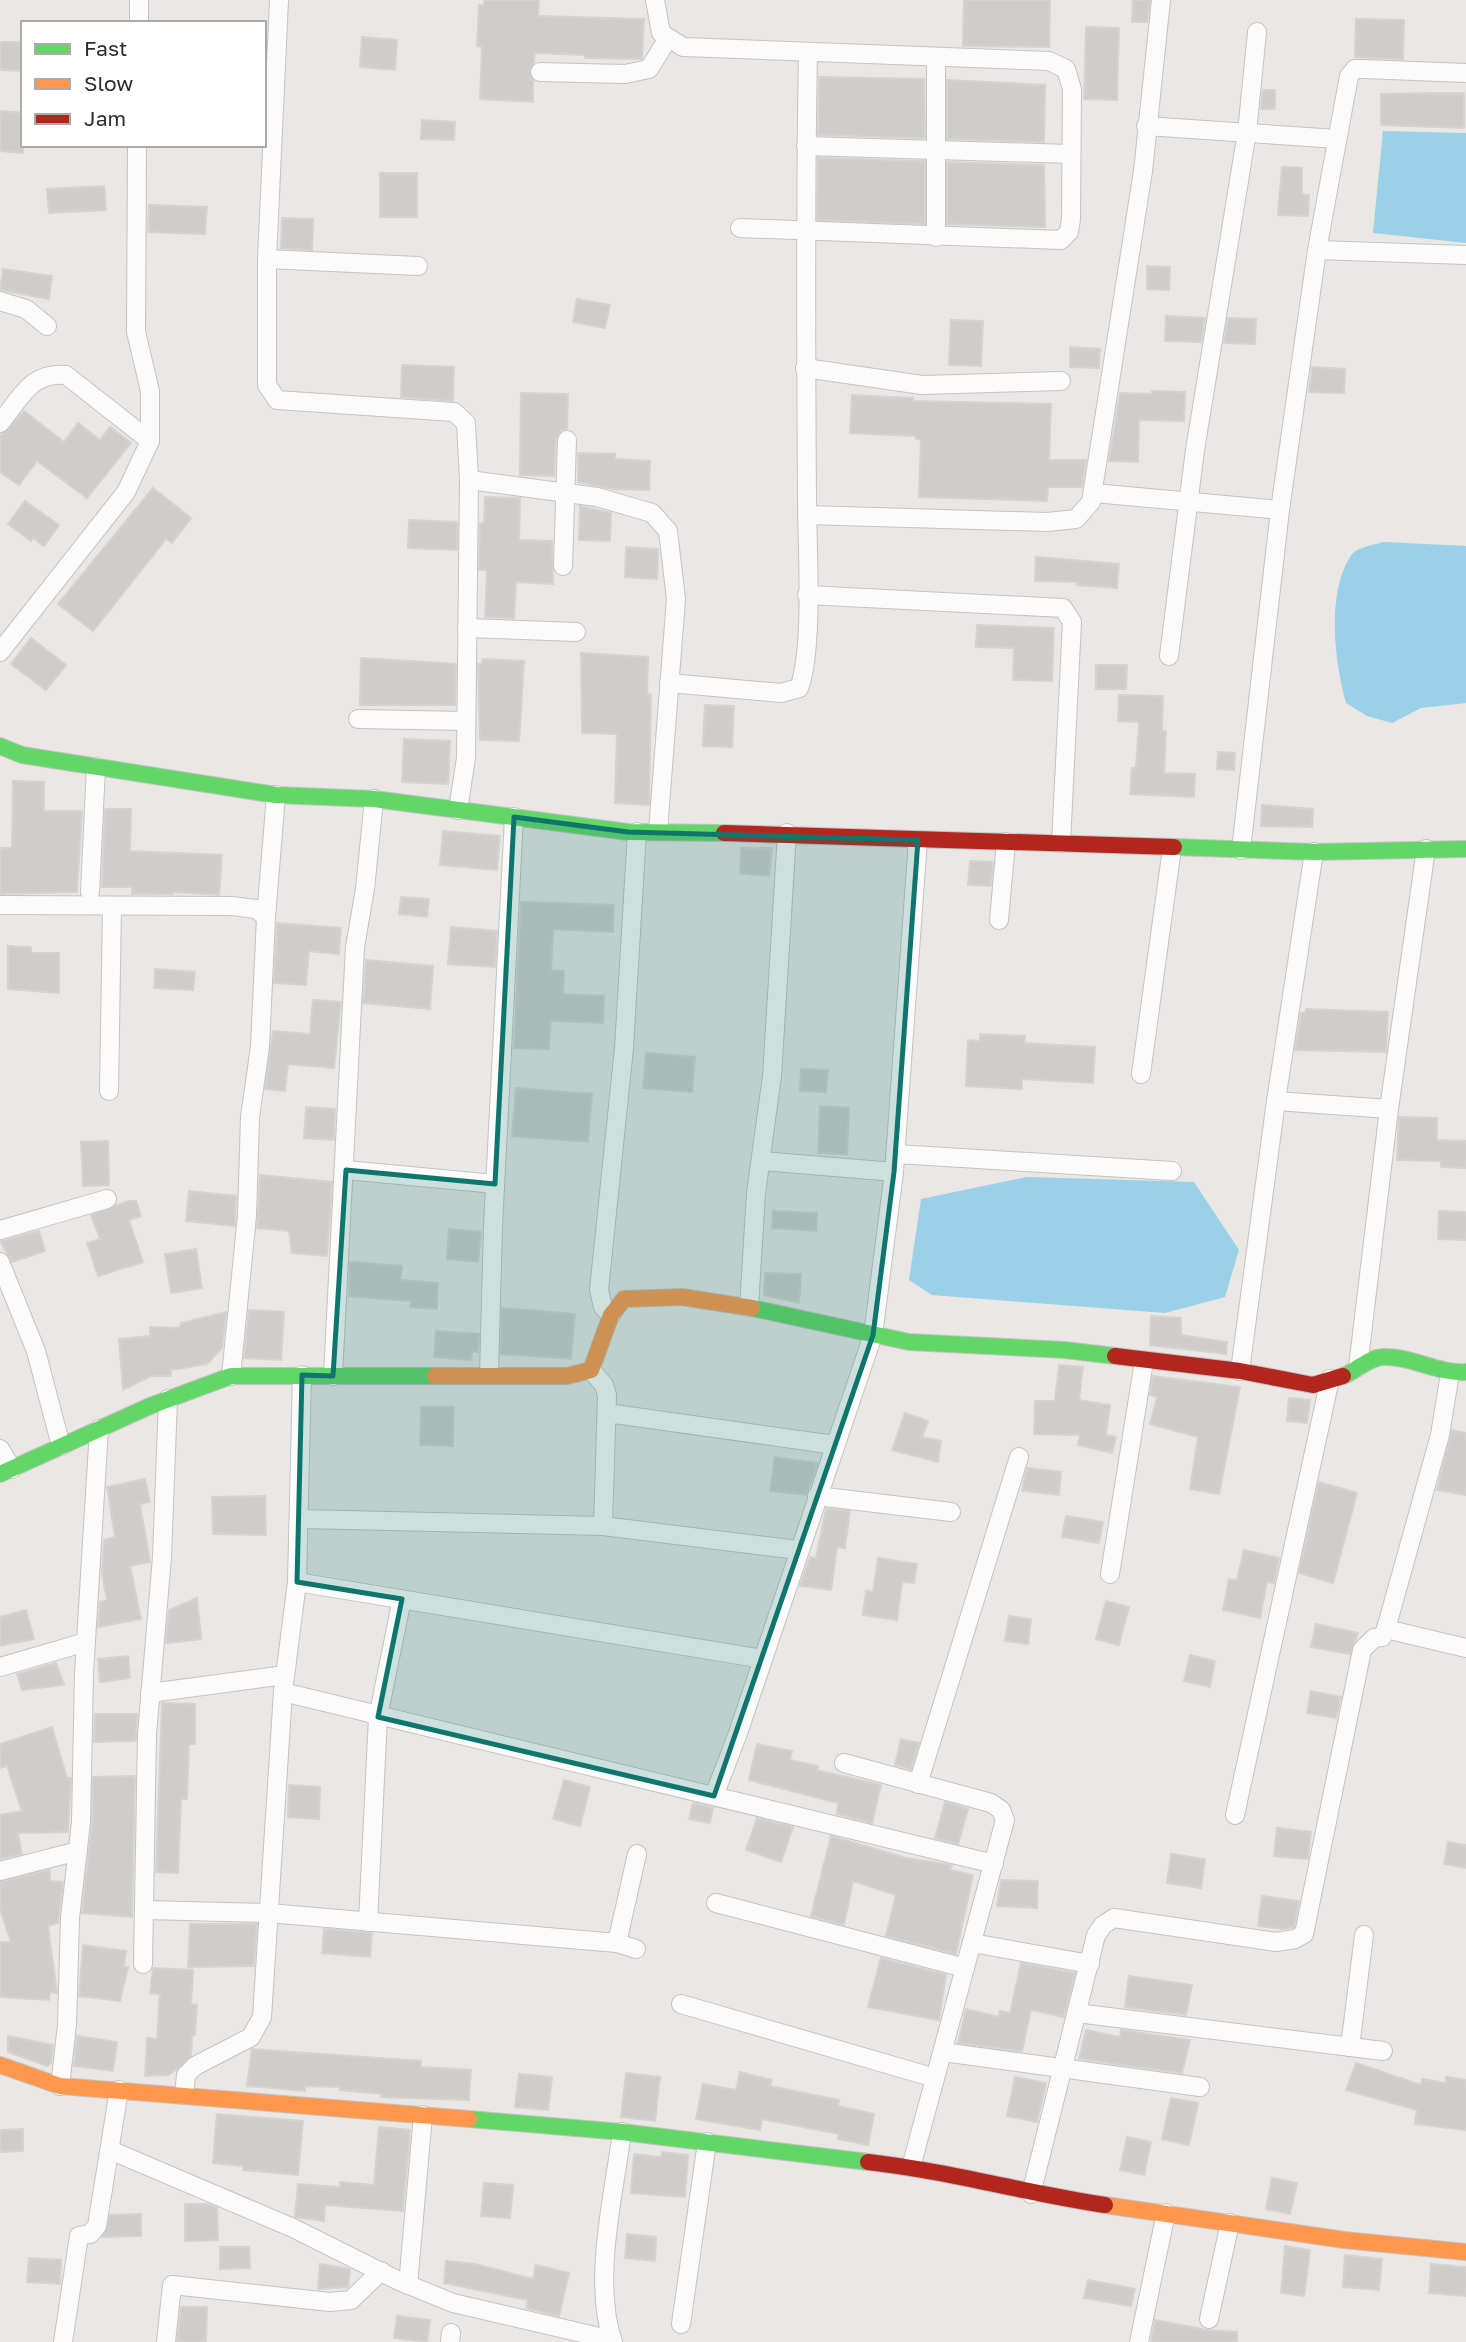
<svg xmlns="http://www.w3.org/2000/svg" width="1466" height="2342" font-family="'Golos Text',sans-serif">
<style>
.water{fill:#9ad1e9}
.building{fill:#cfcdca;stroke:#d5d3cf;stroke-width:2}
.lines{fill:none;stroke-linecap:round;stroke-linejoin:round}
.street-casing{stroke:#c4c3c3;stroke-width:20}
.fast-casing{stroke:#c4c3c3;stroke-width:18}
.slow-casing{stroke:#c4c3c3;stroke-width:18}
.jam-casing{stroke:#c4c3c3;stroke-width:18}
.street{stroke:#fcfbfb;stroke-width:18}
.fast{stroke:#63d668;stroke-width:16}
.slow{stroke:#ff974d;stroke-width:16}
.jam{stroke:#b3261e;stroke-width:16}
.marked{fill:#0f766e;fill-opacity:0.2;stroke:#0f766e;stroke-width:5;stroke-linejoin:round}
</style>
<rect width="100%" height="100%" fill="#eae7e4"/>
<g class="water">
<path d="M1383,131L1466,133V243L1373,233Z"/>
<path d="M1384,542L1466,546V703L1421,708L1392,723L1367,716L1346,703C1335,663 1326,595 1350,557C1356,547 1373,545 1384,542Z"/>
<path d="M1027,1177L1194,1182L1239,1250L1225,1297L1165,1313L932,1295L909,1280L921,1199Z"/>
</g>
<g class="building">
<path d="M484,0H539L538,16L644,19L642,59L585,58V55L535,53L534,62L529,71L533,81V102L480,99L482,47L477,46L479,5H484Z"/>
<path d="M964,0H1050L1049,47L963,46Z"/>
<path d="M1133,0H1150L1147,22H1132Z"/>
<path d="M1356,19L1404,20L1403,59L1355,57Z"/>
<path d="M1086,27L1119,28L1117,100L1084,99Z"/>
<path d="M362,37L397,40L395,70L360,67Z"/>
<path d="M0,42H23V71L0,70Z"/>
<path d="M819,77L924,79L925,138L818,135Z"/>
<path d="M947,80L1045,85L1044,142L947,139Z"/>
<path d="M1263,90H1275V109H1261Z"/>
<path d="M1435,93H1464V128L1381,125V94Z"/>
<path d="M0,111L23,113V153L0,151Z"/>
<path d="M422,120L455,122L454,140L421,139Z"/>
<path d="M818,158L925,161V224L817,220Z"/>
<path d="M947,162L1044,165L1045,227L947,224Z"/>
<path d="M1282,167L1302,168V194L1309,195L1308,216L1278,215Z"/>
<rect x="380" y="173" width="37" height="44"/>
<path d="M104,186L106,210L49,213L47,189Z"/>
<path d="M149,205L207,207L205,234L148,232Z"/>
<path d="M282,218L313,219L312,250L281,248Z"/>
<path d="M1147,266L1170,267L1169,290L1147,289Z"/>
<path d="M3,269L52,276L49,299L0,290Z"/>
<path d="M577,299L610,305L605,328L573,322Z"/>
<path d="M1166,316L1205,318L1201,342L1165,341Z"/>
<path d="M1228,318L1256,319L1255,344L1224,343Z"/>
<path d="M951,320L983,321L981,366L949,365Z"/>
<path d="M1070,347L1100,349L1099,368L1070,367Z"/>
<path d="M402,365L454,367L453,401L401,397Z"/>
<path d="M1312,367L1345,369L1344,393L1309,392Z"/>
<path d="M1152,391L1185,392L1184,421L1139,420L1138,462L1109,461L1120,393L1152,394Z"/>
<path d="M521,393L568,394L567,429L561,430L556,439L554,476L520,475Z"/>
<path d="M852,395L913,398V401L1051,404L1049,460H1086L1082,487H1048L1047,501L919,497L921,439H916V436L850,433Z"/>
<path d="M24,411L64,442L78,423L100,440L110,427L131,443L87,498L37,461L19,485L0,472V436Z"/>
<path d="M578,453L615,454V459L650,461L649,490L612,489L578,482Z"/>
<path d="M153,488L191,518L172,543L166,539L93,631L58,604Z"/>
<path d="M485,497L520,498L519,540L552,541L553,584L516,582L514,618L485,617L487,570H479L480,523H484Z"/>
<path d="M25,501L59,525L44,546L33,538L31,541L8,524Z"/>
<path d="M580,506L611,513L610,541L579,540Z"/>
<path d="M409,520L457,522V550L408,548Z"/>
<path d="M626,547L658,549L657,579L625,577Z"/>
<path d="M1036,557L1119,564L1117,588L1077,585L1078,582L1035,581Z"/>
<path d="M977,625L1054,628L1052,681L1013,680L1014,648L976,647Z"/>
<path d="M31,638L66,665L46,690L11,664Z"/>
<path d="M581,653L648,657L647,694L651,695L649,805L615,803L617,734L582,733Z"/>
<path d="M361,658L456,664L455,705H360Z"/>
<path d="M482,659L524,661L519,741L480,740L478,664H482Z"/>
<path d="M1096,665H1127L1126,689H1096Z"/>
<path d="M1119,695L1163,696L1162,731H1166L1164,773L1195,774L1194,797L1130,794L1132,768H1136L1139,722L1118,721Z"/>
<path d="M705,705L734,706L732,747L703,746Z"/>
<path d="M404,739L450,741L448,784L402,782Z"/>
<path d="M1218,752L1235,753L1234,770L1217,769Z"/>
<path d="M13,781L44,782V811H82L77,892L0,894V848H12Z"/>
<path d="M1262,805L1313,809L1312,827L1261,826Z"/>
<path d="M105,809H131L130,851L222,855L219,895L173,892V894H132V887H102Z"/>
<path d="M443,831L500,836L497,870L440,865Z"/>
<path d="M741,848H772L769,876L740,873Z"/>
<path d="M970,861L993,862L991,886L968,885Z"/>
<path d="M401,897L429,899L427,917L399,914Z"/>
<path d="M521,902L614,905L613,932L553,929L551,970L564,971L563,994L604,996L603,1023L551,1021L549,1049L514,1048Z"/>
<path d="M277,923L341,928L339,954L309,951L306,985L274,983Z"/>
<path d="M451,927L497,931L495,967L448,964Z"/>
<path d="M8,946L31,947V953H59V993L8,989Z"/>
<path d="M366,960L433,966L430,1009L363,1003Z"/>
<path d="M155,969L195,972L193,990L154,988Z"/>
<path d="M313,1000L341,1002L334,1068L288,1064L285,1091L265,1089L273,1031L310,1034Z"/>
<path d="M1306,1009L1388,1012L1386,1052L1295,1050L1301,1013H1305Z"/>
<path d="M980,1034L1025,1036L1024,1043L1095,1047L1093,1083L1022,1079V1089L966,1086L968,1040L980,1041Z"/>
<path d="M646,1053L695,1057L692,1092L643,1088Z"/>
<path d="M801,1069L828,1070L826,1092L800,1091Z"/>
<path d="M516,1088L592,1094L588,1142L512,1136Z"/>
<path d="M820,1106L849,1108L847,1154L818,1153Z"/>
<path d="M306,1107L335,1109L334,1140L304,1138Z"/>
<path d="M1399,1117L1437,1118V1140L1466,1141V1168L1441,1167V1161L1397,1160Z"/>
<path d="M108,1141L109,1185L83,1186L81,1142Z"/>
<path d="M260,1175L332,1182L327,1256L292,1253L289,1231L257,1228Z"/>
<path d="M189,1191L236,1196L235,1226L186,1221Z"/>
<path d="M129,1201H136L141,1216L129,1220L143,1262L98,1276L87,1243L100,1239L91,1215Z"/>
<path d="M773,1211L817,1213L816,1231L772,1228Z"/>
<path d="M1439,1211L1466,1212V1240L1438,1239Z"/>
<path d="M449,1229L481,1232L478,1262L447,1259Z"/>
<path d="M39,1231L45,1251L12,1262L0,1241Z"/>
<path d="M196,1249L202,1288L171,1293L165,1254Z"/>
<path d="M350,1262L402,1266L400,1280L438,1283L437,1309L410,1307L411,1301L349,1296Z"/>
<path d="M765,1273L801,1274L799,1303L764,1295Z"/>
<path d="M502,1308L575,1314L571,1359L501,1354Z"/>
<path d="M249,1310L284,1312L281,1360L244,1358Z"/>
<path d="M226,1312L222,1348L207,1364L171,1370V1376H151L123,1390L119,1339L150,1336V1327L180,1328L181,1323Z"/>
<path d="M1151,1316L1181,1318V1335L1227,1342L1226,1354L1150,1345Z"/>
<path d="M436,1331L479,1334L478,1352L472,1351L471,1360L434,1357Z"/>
<path d="M1059,1365L1083,1367L1079,1400L1110,1405L1106,1435L1116,1437L1112,1453L1078,1445L1080,1435L1034,1434L1035,1401H1055Z"/>
<path d="M1153,1376L1240,1387L1219,1494L1190,1489L1198,1437L1150,1424L1157,1397L1150,1395Z"/>
<path d="M1289,1398L1310,1400L1307,1423L1287,1421Z"/>
<path d="M421,1407H454L453,1446L420,1445Z"/>
<path d="M905,1413L928,1421L922,1437L941,1441L938,1462L892,1450Z"/>
<path d="M1452,1430L1466,1433V1495L1437,1490Z"/>
<path d="M775,1457L818,1463L806,1495L770,1491Z"/>
<path d="M1027,1468L1061,1472L1059,1495L1022,1491Z"/>
<path d="M145,1479L150,1502L140,1504L150,1562L130,1566L141,1619L98,1627L100,1602L107,1600L102,1574L104,1540L115,1537L107,1487Z"/>
<path d="M1319,1482L1357,1493L1333,1583L1299,1573Z"/>
<path d="M265,1496L266,1535L213,1534L212,1497Z"/>
<path d="M826,1509L850,1511L845,1548L837,1547L831,1590L800,1586L810,1557L816,1558Z"/>
<path d="M1066,1516L1103,1522L1099,1543L1062,1537Z"/>
<path d="M1244,1550L1279,1558L1274,1583L1267,1582L1260,1618L1223,1610L1229,1579L1237,1580Z"/>
<path d="M878,1558L917,1564L914,1583L902,1582L897,1620L863,1615L866,1591L873,1592Z"/>
<path d="M197,1598L201,1639L166,1643L169,1610Z"/>
<path d="M1106,1601L1129,1607L1119,1645L1096,1639Z"/>
<path d="M26,1610L34,1639L0,1646V1617Z"/>
<path d="M1009,1616L1031,1619L1028,1644L1005,1641Z"/>
<path d="M1316,1624L1358,1633L1350,1654L1311,1647Z"/>
<path d="M1190,1655L1215,1661L1210,1687L1184,1681Z"/>
<path d="M128,1656L130,1678L100,1682L98,1659Z"/>
<path d="M56,1663L64,1685L22,1690L17,1674Z"/>
<path d="M1311,1691L1341,1697L1336,1718L1307,1713Z"/>
<path d="M162,1703L195,1704V1744H189L187,1799H181L178,1873L156,1872Z"/>
<path d="M95,1714H137L136,1741L94,1742Z"/>
<path d="M52,1727L67,1778H71L68,1832L18,1833L22,1854L0,1859V1815L22,1811L7,1766L0,1768V1744Z"/>
<path d="M901,1739L919,1743L911,1769L895,1765Z"/>
<path d="M757,1744L792,1751L790,1760L818,1766L817,1770L881,1785L872,1823L837,1814L838,1803L749,1780Z"/>
<path d="M135,1776L132,1917L82,1913L92,1823L93,1777Z"/>
<path d="M564,1780L590,1787L580,1826L553,1819Z"/>
<path d="M289,1785L320,1787L319,1819L288,1817Z"/>
<path d="M945,1802L968,1809L958,1844L935,1838Z"/>
<path d="M693,1803L713,1808L710,1823L689,1819Z"/>
<path d="M757,1818L793,1827L781,1862L746,1850Z"/>
<path d="M1277,1828L1311,1832L1308,1859L1274,1856Z"/>
<path d="M831,1836L906,1858L952,1865L950,1870L973,1875L956,1954L886,1936L896,1895L853,1881L844,1925L811,1916Z"/>
<path d="M1448,1842L1466,1845V1868L1444,1864Z"/>
<path d="M1171,1854L1205,1859L1201,1888L1167,1883Z"/>
<path d="M50,1870V1881L63,1882L58,1923L48,1926L57,1993L50,1992L49,2000L0,1997V1942H11L0,1909V1882Z"/>
<path d="M1001,1880L1038,1881L1037,1908L997,1906Z"/>
<path d="M1262,1896L1299,1901L1294,1927L1284,1929L1258,1926Z"/>
<path d="M190,1924H257L254,1966L188,1967Z"/>
<path d="M324,1929L372,1933L370,1957L322,1953Z"/>
<path d="M83,1945L126,1951L124,1967H128L120,2001L79,1996Z"/>
<path d="M881,1958L946,1975L939,2020L868,2007Z"/>
<path d="M1021,1963L1075,1973L1064,2017L1031,2010L1022,2051L958,2043L966,2009L999,2017L1000,2011L1010,2013Z"/>
<path d="M153,1968L193,1970L191,2004L197,2005L195,2035H192L191,2055L177,2069L168,2075L145,2076L147,2038L157,2039L160,1994L150,1993Z"/>
<path d="M1129,1976L1192,1985L1186,2015L1125,2007Z"/>
<path d="M1086,2030L1120,2037L1121,2030L1190,2040L1182,2073L1079,2059Z"/>
<path d="M8,2036L53,2045L51,2063L47,2066L8,2052Z"/>
<path d="M77,2036L117,2042L113,2071L74,2066Z"/>
<path d="M252,2049L421,2061V2067L471,2070L469,2100L381,2097L382,2094L340,2090V2087L305,2086V2091L247,2086Z"/>
<path d="M1356,2063L1421,2085L1422,2079L1446,2083V2077L1466,2080V2130L1415,2124L1417,2110L1346,2090Z"/>
<path d="M740,2072L772,2080L770,2086L839,2100L838,2106L874,2114L868,2145L838,2139L839,2134L762,2119L760,2130L696,2119L703,2084L736,2090Z"/>
<path d="M626,2073L660,2077L655,2121L621,2117Z"/>
<path d="M519,2074L552,2077L548,2110L515,2107Z"/>
<path d="M1015,2077L1046,2083L1037,2122L1007,2116Z"/>
<path d="M1171,2098L1198,2103L1189,2145L1162,2139Z"/>
<path d="M217,2114L303,2121L298,2175L243,2170V2166L213,2163Z"/>
<path d="M379,2127L410,2130L403,2211L325,2205L324,2221L295,2217L298,2184L340,2187V2182L374,2185Z"/>
<path d="M23,2129V2151L0,2152V2130Z"/>
<path d="M1127,2137L1151,2142L1144,2175L1120,2170Z"/>
<path d="M662,2152L688,2155L685,2197L631,2193L634,2154L661,2157Z"/>
<path d="M1272,2178L1297,2183L1290,2214L1266,2209Z"/>
<path d="M484,2183L513,2185L510,2218L481,2216Z"/>
<path d="M185,2204H207L217,2208L218,2240L185,2241Z"/>
<path d="M141,2214V2236L102,2237L110,2215Z"/>
<path d="M627,2234L656,2237L655,2261L625,2258Z"/>
<path d="M1285,2246L1310,2250L1304,2296L1281,2293Z"/>
<path d="M220,2247H249L250,2268L220,2269Z"/>
<path d="M1345,2255L1382,2259L1379,2290L1343,2287Z"/>
<path d="M29,2258L61,2260L60,2284L27,2282Z"/>
<path d="M446,2261L475,2264L533,2279L536,2265L569,2273L559,2316L526,2308L528,2300L444,2283Z"/>
<path d="M320,2264L350,2269L348,2287L318,2289Z"/>
<path d="M1431,2264L1466,2267V2296L1429,2293Z"/>
<path d="M1088,2280L1135,2289L1131,2306L1084,2298Z"/>
<path d="M181,2307H207L206,2342H177Z"/>
<path d="M397,2316L430,2320L427,2342L394,2338Z"/>
<path d="M1155,2320L1207,2330L1237,2332V2342H1151Z"/>
</g>
<g class="lines">
<defs>
<g id="street">
<path d="M279,0L267,259V385L277,400L454,412L466,423L469,480L466,758L458,810"/>
<path d="M655,0L661,33L683,47L1049,61L1066,69L1072,89L1071,219L1069,232L1061,240L740,228"/>
<path d="M139,23V0"/>
<path d="M540,72L625,74L649,69L667,40"/>
<path d="M1146,126L1337,139"/>
<path d="M806,146L1070,154"/>
<path d="M936,237V58"/>
<path d="M1317,250L1466,255"/>
<path d="M267,259L418,266"/>
<path d="M0,301L26,309L47,326"/>
<path d="M805,368L922,385L1061,381"/>
<path d="M0,423C20,399 31,371 66,375L150,441"/>
<path d="M469,480L597,497L652,513L668,531L676,599L658,831"/>
<path d="M1094,493L1280,510"/>
<path d="M807,515L1047,522L1076,519L1091,502L1143,171L1161,0"/>
<path d="M563,566L567,440"/>
<path d="M807,595L1063,608L1072,622L1061,843"/>
<path d="M467,628L576,632"/>
<path d="M0,652L126,492L150,441V391L136,332L137,145"/>
<path d="M1169,656L1195,450L1247,132L1257,32"/>
<path d="M669,683L781,693L799,688C814,649 807,545 807,499C806,350 805,202 808,54"/>
<path d="M358,719L466,721"/>
<path d="M1241,850L1280,510L1317,250L1349,76L1355,69H1364L1466,73"/>
<path d="M90,892L96,767"/>
<path d="M0,905L232,906L256,909L266,917L260,1047L250,1117L247,1216L231,1376"/>
<path d="M266,917L276,795"/>
<path d="M999,920L1006,842"/>
<path d="M1141,1074L1172,848"/>
<path d="M109,1091L112,907"/>
<path d="M1276,1101L1389,1109"/>
<path d="M896,1154L1172,1171"/>
<path d="M761,1161L894,1172"/>
<path d="M346,1170L495,1184"/>
<path d="M0,1230L107,1199"/>
<path d="M0,1262L36,1351L61,1446"/>
<path d="M749,1307L756,1193L772,1076L787,833"/>
<path d="M611,1315L603,1307L599,1290L624,1048L637,832"/>
<path d="M1358,1367L1389,1109L1426,849"/>
<path d="M591,1370L604,1385L607,1395L603,1526"/>
<path d="M1240,1371L1276,1101L1314,852"/>
<path d="M489,1375L493,1226L514,817"/>
<path d="M333,1376L355,947L365,889L374,799"/>
<path d="M607,1413L835,1445"/>
<path d="M0,1449L12,1469"/>
<path d="M817,1496L951,1512"/>
<path d="M301,1519L603,1526L798,1550"/>
<path d="M1110,1574L1144,1361"/>
<path d="M297,1582L763,1659"/>
<path d="M1386,1629L1440,1435L1450,1373"/>
<path d="M0,1667L86,1642"/>
<path d="M283,1692L994,1864"/>
<path d="M150,1693L285,1675"/>
<path d="M844,1763L991,1803L1001,1810L1005,1820L911,2167"/>
<path d="M918,1784L1019,1457"/>
<path d="M714,1796L738,1733L873,1335L894,1172L918,840"/>
<path d="M1235,1815L1330,1379"/>
<path d="M0,1871L78,1851"/>
<path d="M716,1903L965,1968"/>
<path d="M144,1910L269,1913L617,1943L636,1949"/>
<path d="M368,1922L378,1717L402,1599"/>
<path d="M617,1943L637,1854"/>
<path d="M972,1943L1090,1964"/>
<path d="M143,1964L147,1734L162,1557L168,1399"/>
<path d="M681,2004L935,2078"/>
<path d="M1077,2013L1383,2051"/>
<path d="M1350,2047L1364,1935"/>
<path d="M943,2052L1200,2087"/>
<path d="M60,2086L67,2025L70,1918L81,1822L84,1673L99,1429"/>
<path d="M184,2095L186,2075L195,2066L251,2037L262,2017L283,1692L297,1582L302,1375"/>
<path d="M110,2150L293,2228L399,2281L453,2303L612,2340"/>
<path d="M1031,2194L1096,1935L1103,1925L1114,1918L1276,1942L1295,1939L1304,1934L1362,1650L1374,1638L1382,1637L1386,1629L1466,1648"/>
<path d="M408,2285L423,2115"/>
<path d="M1209,2319L1230,2223"/>
<path d="M681,2324L707,2142"/>
<path d="M63,2342L79,2236L90,2234L97,2226L119,2090"/>
<path d="M166,2342L172,2285L330,2302L351,2300L381,2271"/>
<path d="M450,2342L451,2333"/>
<path d="M613,2342C592,2281 614,2194 622,2132"/>
<path d="M1139,2342L1166,2213"/>
</g>
<g id="fast">
<path d="M0,746L22,755L276,795L374,799L628,832L724,833"/>
<path d="M1174,847L1314,852L1466,849"/>
<path d="M752,1308L909,1342L1065,1350L1115,1356"/>
<path d="M1343,1376C1357,1371 1367,1358 1383,1357C1412,1356 1438,1374 1466,1372"/>
<path d="M0,1474L150,1406L231,1376H435"/>
<path d="M469,2119L622,2132L868,2162"/>
</g>
<g id="slow">
<path d="M435,1376H567L591,1370L611,1315L624,1299L682,1297L752,1308"/>
<path d="M0,2065L60,2086L469,2119"/>
<path d="M1105,2205L1344,2240L1466,2252"/>
</g>
<g id="jam">
<path d="M724,833L1174,847"/>
<path d="M1115,1356L1240,1371L1313,1385L1343,1376"/>
<path d="M868,2162C948,2171 1025,2193 1105,2205"/>
</g>
</defs>
<use href="#street" class="street-casing"/>
<use href="#fast" class="fast-casing"/>
<use href="#slow" class="slow-casing"/>
<use href="#jam" class="jam-casing"/>
<use href="#street" class="street"/>
<use href="#fast" class="fast"/>
<use href="#slow" class="slow"/>
<use href="#jam" class="jam"/>
</g>
<path class="marked" d="M514,817L628,832L918,840L894,1172L873,1335L714,1796L378,1717L402,1599L297,1582L302,1375L333,1376L346,1170L495,1184Z"/>
<rect x="21" y="21" width="245" height="126" fill="#ffffff" stroke="#ababab" stroke-width="2"/>
<rect x="35" y="44" width="35" height="10" fill="#63d668" stroke="#ababab" stroke-width="2"/>
<text x="84" y="56" font-size="21" fill="#2d2d2d">Fast</text>
<rect x="35" y="79" width="35" height="10" fill="#ff974d" stroke="#ababab" stroke-width="2"/>
<text x="84" y="91" font-size="21" fill="#2d2d2d">Slow</text>
<rect x="35" y="114" width="35" height="10" fill="#b3261e" stroke="#ababab" stroke-width="2"/>
<text x="84" y="126" font-size="21" fill="#2d2d2d">Jam</text>
</svg>
